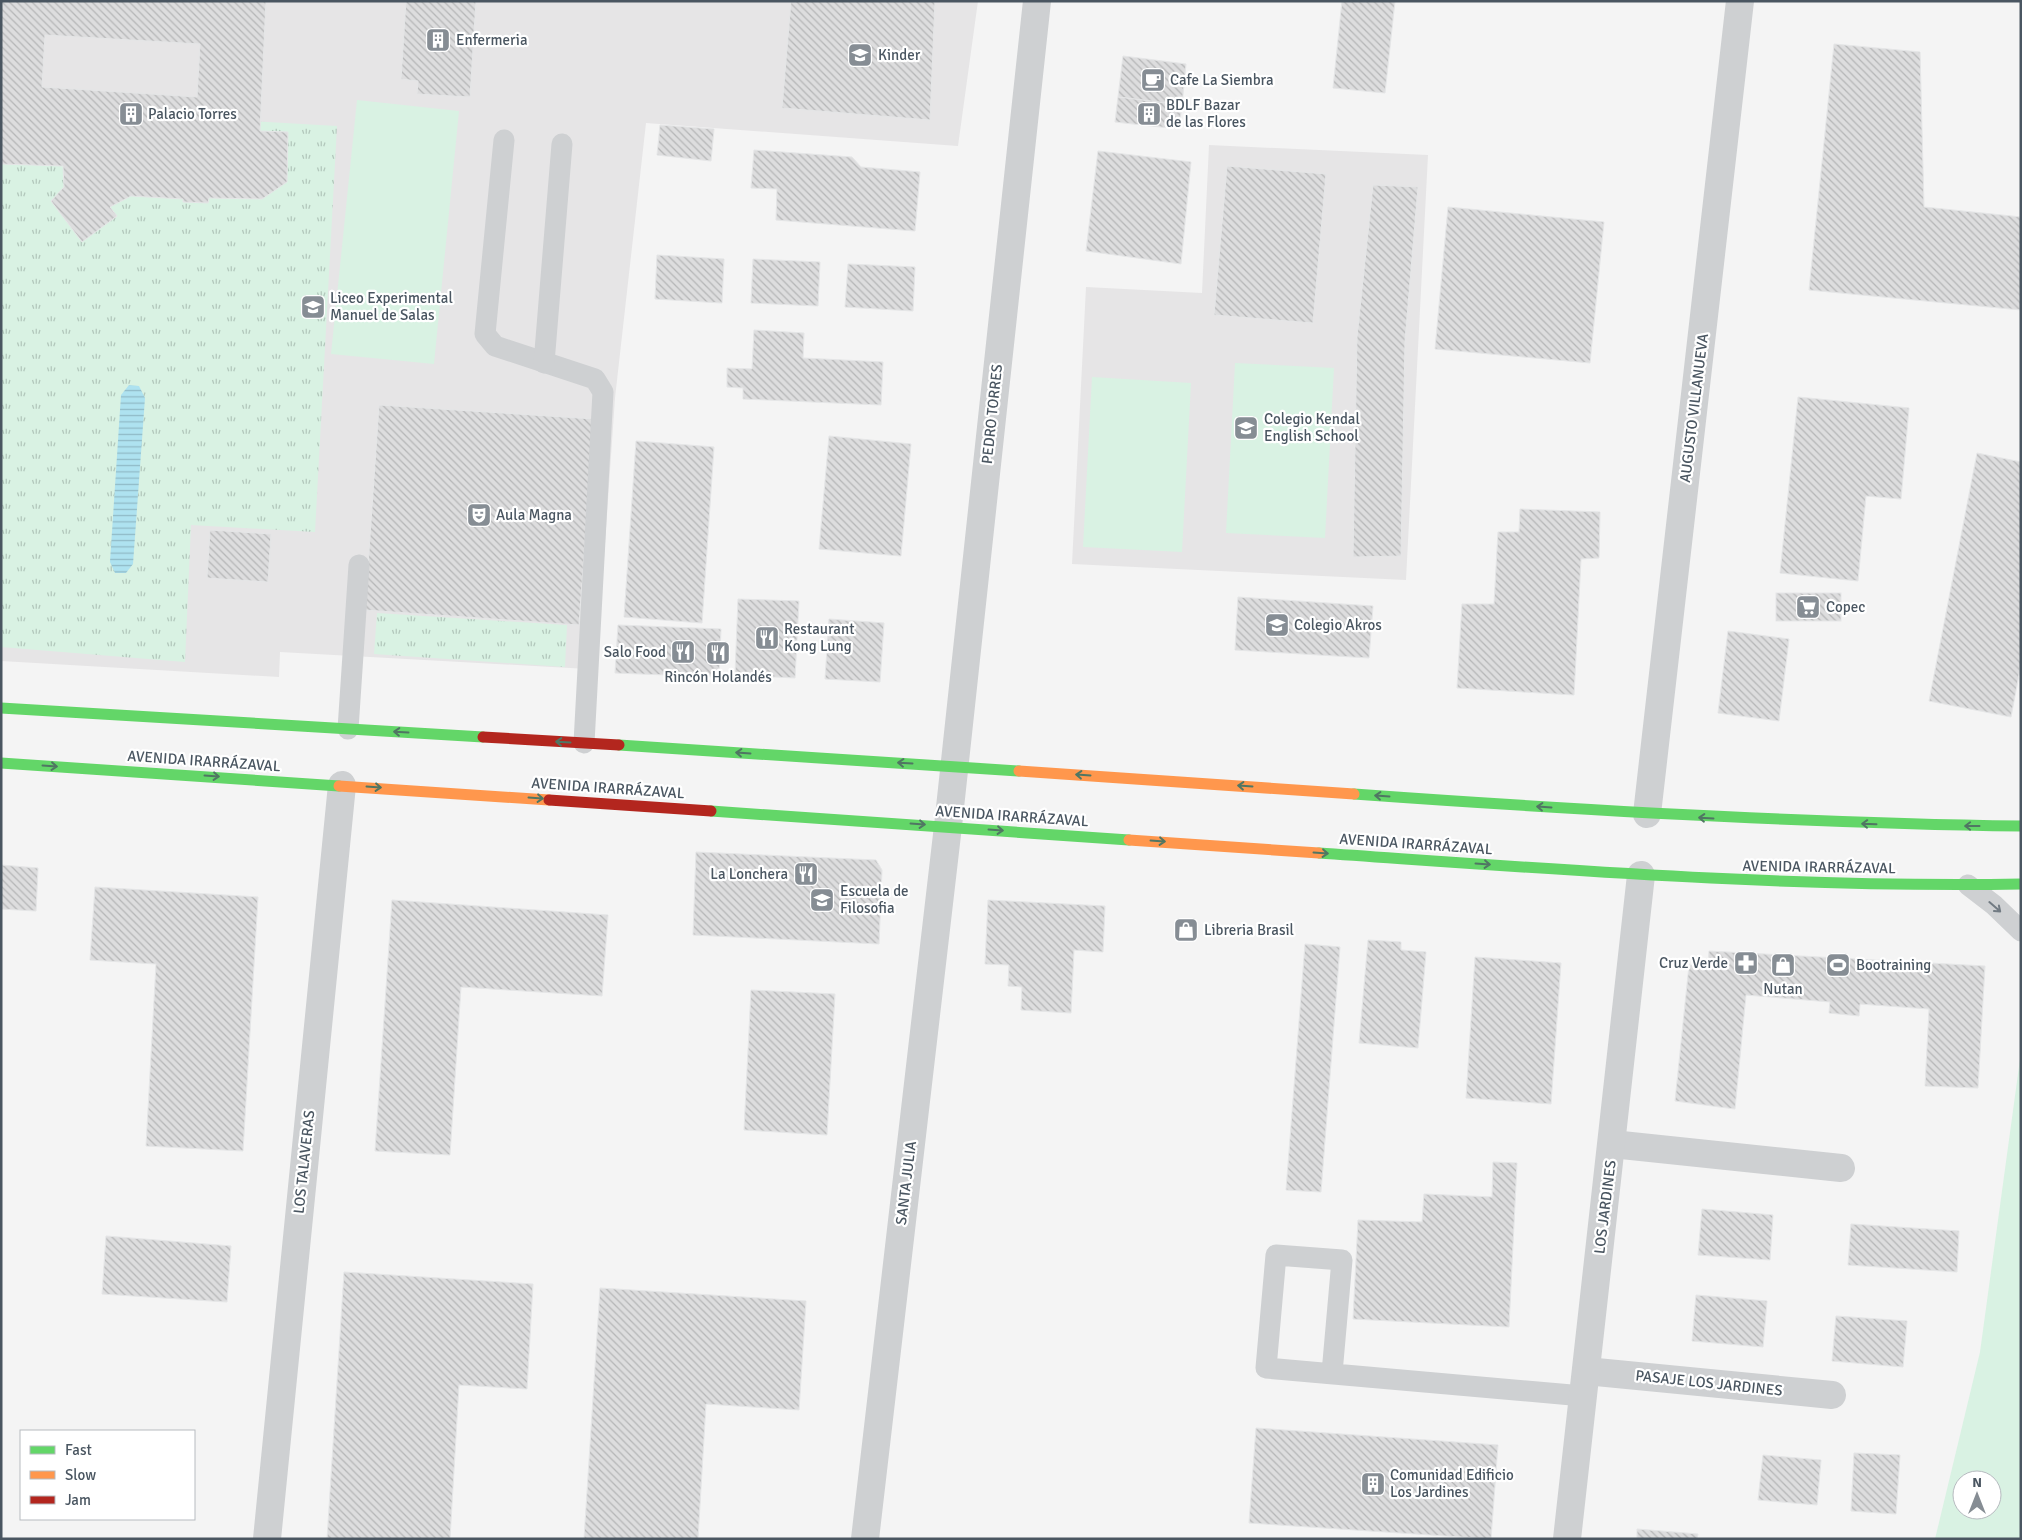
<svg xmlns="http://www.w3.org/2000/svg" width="2022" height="1540" font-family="Signika,sans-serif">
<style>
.education{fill:#e6e5e6}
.grass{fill:url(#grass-tufts)}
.green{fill:#d9f2e3;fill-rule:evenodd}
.water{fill:url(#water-rules)}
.building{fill:url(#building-back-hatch);stroke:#e5e6e7;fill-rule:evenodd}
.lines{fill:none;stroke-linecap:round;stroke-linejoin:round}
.lane{stroke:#ced0d2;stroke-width:21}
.street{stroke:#ced0d2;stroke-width:28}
.fast{stroke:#63d668;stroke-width:11}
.slow{stroke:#ff974d;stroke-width:11}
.jam{stroke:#b3261e;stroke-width:11}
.oneway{stroke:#507663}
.oneway2{stroke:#727b83}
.labels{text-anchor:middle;stroke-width:4.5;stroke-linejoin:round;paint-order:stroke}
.poi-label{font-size:15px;fill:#4a5661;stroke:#fff;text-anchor:start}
.street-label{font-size:15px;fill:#4a5661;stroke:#fff}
</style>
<defs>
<pattern id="grass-tufts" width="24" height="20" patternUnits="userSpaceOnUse" patternTransform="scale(1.25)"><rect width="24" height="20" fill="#d9f2e3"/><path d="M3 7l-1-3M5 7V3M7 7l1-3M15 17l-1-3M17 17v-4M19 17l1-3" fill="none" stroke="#b2c7bb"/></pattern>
<pattern id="water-rules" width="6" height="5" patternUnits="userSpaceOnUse" patternTransform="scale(1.25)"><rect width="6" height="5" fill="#aee2f0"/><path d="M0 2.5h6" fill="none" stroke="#90bac6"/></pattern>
<pattern id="building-back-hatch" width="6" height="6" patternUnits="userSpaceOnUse" patternTransform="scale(1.25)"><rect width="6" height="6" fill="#ddddde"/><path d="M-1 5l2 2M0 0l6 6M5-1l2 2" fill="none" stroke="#b5b6b7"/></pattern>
</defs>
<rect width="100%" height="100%" fill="#f4f4f4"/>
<g class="education">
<path d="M1,1H978L958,146L646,123L615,398L600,616L588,669L280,652L279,677L1,661Z"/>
<path d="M1209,145L1428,155L1406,580L1072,564L1086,287L1202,293Z"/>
</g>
<g class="grass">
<path d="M1,107L337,126L315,532L191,525L185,662L1,647Z"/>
<path d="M377,613L567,625L565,667L374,654Z"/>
</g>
<g class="green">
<path d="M357,100L459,111L434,364L331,354Z"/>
<path d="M1235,363L1334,368L1325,538L1226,533Z"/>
<path d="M1092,377L1191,383L1182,552L1083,547Z"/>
<path d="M2021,1052V1539H1935L1980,1352ZM1962,1480H1992V1510H1962Z"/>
</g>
<path class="water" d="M129,385L139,386L145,398L133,564L126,573H115L110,562L121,395Z"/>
<g class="building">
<path d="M1,1H266L260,131L288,132L287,182L262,199L209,198L208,203L183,202V199L131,196L110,207L117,216L82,242L51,201L64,187L63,166L1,164ZM45,35L200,44L197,97L42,87Z"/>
<path d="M406,1H476L470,97L417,94L418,81L401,79Z"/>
<path d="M791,1H935L930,120L782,108Z"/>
<path d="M1342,1H1395L1385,93L1333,88Z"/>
<path d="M1834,44L1920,52L1924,207L2021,217V310L1809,290Z"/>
<path d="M1123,56L1186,64L1182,105L1118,97Z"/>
<path d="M1118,97L1182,105L1179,129L1115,122Z"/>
<path d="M660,125L714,129L711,161L657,155Z"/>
<path d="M754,150L852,157L861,167L920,172L915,231L776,220L777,189L751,188Z"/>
<path d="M1098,151L1191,162L1181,264L1086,251Z"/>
<path d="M1227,166L1326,174L1313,323L1214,315Z"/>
<path d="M1373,185L1418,187L1405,341L1401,556L1353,557L1357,337Z"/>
<path d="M1448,207L1604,222L1590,363L1435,349Z"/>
<path d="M657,255L724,259L722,303L655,299Z"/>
<path d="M753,259L820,262L818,306L751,303Z"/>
<path d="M848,264L915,267L913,311L845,307Z"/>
<path d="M754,330L804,333L803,358L883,362L881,405L743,399V388L727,387V368L752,369Z"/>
<path d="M1798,397L1909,408L1901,499L1866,496L1858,581L1780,573Z"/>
<path d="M379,405L594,419L579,625L365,610Z"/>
<path d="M829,436L911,444L901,556L819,549Z"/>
<path d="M636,441L714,447L702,623L624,617Z"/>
<path d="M1977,453L2021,462V664L2011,717L1929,701Z"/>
<path d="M1520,509L1600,512L1599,558L1581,559L1574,695L1457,688L1462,604H1494L1498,532H1519Z"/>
<path d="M210,530L271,534L268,582L207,578Z"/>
<rect x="1776" y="593" width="65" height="28"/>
<path d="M1238,597L1373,606L1369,658L1235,650Z"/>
<path d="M738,599L799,601L795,678L735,675Z"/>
<path d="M829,619L884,623L880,682L825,679Z"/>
<path d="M618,625L721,629L719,677L615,673Z"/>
<path d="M1728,631L1789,639L1779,721L1718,713Z"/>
<path d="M696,852L876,860L882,870L879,944L693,935Z"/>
<path d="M1,865L38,868L36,911L1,909Z"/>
<path d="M95,887L258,897L243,1151L146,1146L156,964L90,960Z"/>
<path d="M392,900L608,915L602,996L461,987L450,1155L375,1151Z"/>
<path d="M988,900L1105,906L1103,952L1074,950L1071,1013L1021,1010L1022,987L1008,986L1009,965L985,964Z"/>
<path d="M1368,940L1401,942V950L1426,952L1418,1048L1359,1043Z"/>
<path d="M1305,944L1340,947L1321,1192L1286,1190Z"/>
<path d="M1709,951L1985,966L1978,1088L1925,1086L1929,1009L1860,1004L1859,1016L1829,1013L1830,1002L1746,995L1735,1109L1675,1101L1689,965L1708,966Z"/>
<path d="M1475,957L1561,963L1551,1104L1466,1098Z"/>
<path d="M751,990L835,994L827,1135L744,1130Z"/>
<path d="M1493,1162L1517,1163L1509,1327L1353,1319L1358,1220L1422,1222L1424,1194L1492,1197Z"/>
<path d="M1702,1209L1773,1215L1770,1260L1698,1255Z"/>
<path d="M1851,1224L1959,1231L1957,1272L1848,1265Z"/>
<path d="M106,1236L231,1246L227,1302L102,1294Z"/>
<path d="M344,1272L533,1284L527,1389L459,1385L450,1539H327Z"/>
<path d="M600,1288L806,1301L799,1410L706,1404L698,1539H584Z"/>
<path d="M1696,1295L1767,1301L1763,1347L1692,1341Z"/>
<path d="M1836,1316L1907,1321L1903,1367L1832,1361Z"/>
<path d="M1256,1428L1498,1445L1491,1539L1249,1523Z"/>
<path d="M1854,1453L1900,1455L1896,1514L1851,1511Z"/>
<path d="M1763,1455L1821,1460L1817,1505L1758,1500Z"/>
<path d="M1637,1529L1698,1534L1697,1539H1637Z"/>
</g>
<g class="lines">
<g class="lane">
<path d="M504,140L485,334L495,346L595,379L603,392L584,743"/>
<path d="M544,363L562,144"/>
<path d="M348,729L359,565"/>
<path d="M1968,885L1994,905L2021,931"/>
<path d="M1332,1373L1342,1260L1276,1255L1266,1368L1583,1396"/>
</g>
<g class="street">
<path d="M1647,814L1740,1"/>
<path d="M1612,1144L1841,1168"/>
<path d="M1586,1371L1832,1395"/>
<path d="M267,1539L342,785"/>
<path d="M865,1539L948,826L1037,1"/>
<path d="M1567,1539L1641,875"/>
</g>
<g class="fast">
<path d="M1,708L483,737"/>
<path d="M619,745L1019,771"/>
<path d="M1,763L339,786"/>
<path d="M1354,794C1576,810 1798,823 2021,826"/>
<path d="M711,811L1129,840"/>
<path d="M1319,853C1553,869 1786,888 2021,884"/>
</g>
<g class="slow">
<path d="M1019,771L1354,794"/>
<path d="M339,786L549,800"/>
<path d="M1129,840L1319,853"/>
</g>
<g class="jam">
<path d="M483,737L619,745"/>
<path d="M549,800L711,811"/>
</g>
</g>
<defs><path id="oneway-shaft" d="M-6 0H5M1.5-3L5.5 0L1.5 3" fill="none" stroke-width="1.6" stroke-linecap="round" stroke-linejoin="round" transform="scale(1.25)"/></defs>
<g class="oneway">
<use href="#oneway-shaft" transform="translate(401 732) rotate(-177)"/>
<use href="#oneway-shaft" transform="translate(563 742) rotate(-177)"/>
<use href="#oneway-shaft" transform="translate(743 753) rotate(-176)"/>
<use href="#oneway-shaft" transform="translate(905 763) rotate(-177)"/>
<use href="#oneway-shaft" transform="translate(50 766) rotate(4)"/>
<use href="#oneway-shaft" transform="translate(1083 775) rotate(-176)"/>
<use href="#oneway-shaft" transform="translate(212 776) rotate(4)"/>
<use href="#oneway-shaft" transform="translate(1245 786) rotate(-176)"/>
<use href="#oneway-shaft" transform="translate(374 787) rotate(4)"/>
<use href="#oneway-shaft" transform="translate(1382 796) rotate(-176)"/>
<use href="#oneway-shaft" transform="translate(536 798) rotate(4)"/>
<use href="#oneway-shaft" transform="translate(1544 807) rotate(-176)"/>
<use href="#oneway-shaft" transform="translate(1706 818) rotate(-177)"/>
<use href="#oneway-shaft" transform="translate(918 824) rotate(4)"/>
<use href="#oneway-shaft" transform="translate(1869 824) rotate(-178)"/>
<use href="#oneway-shaft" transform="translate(1972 826) rotate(-180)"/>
<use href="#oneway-shaft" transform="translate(996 830) rotate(4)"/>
<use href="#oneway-shaft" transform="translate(1158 841) rotate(4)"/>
<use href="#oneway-shaft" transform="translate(1321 853) rotate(4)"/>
<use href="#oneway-shaft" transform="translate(1483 864) rotate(4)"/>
</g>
<use class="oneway2" href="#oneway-shaft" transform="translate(1995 907) rotate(41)"/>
<defs>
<symbol id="building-square" viewBox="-11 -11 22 22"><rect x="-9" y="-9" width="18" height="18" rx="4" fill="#868d94" stroke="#fff"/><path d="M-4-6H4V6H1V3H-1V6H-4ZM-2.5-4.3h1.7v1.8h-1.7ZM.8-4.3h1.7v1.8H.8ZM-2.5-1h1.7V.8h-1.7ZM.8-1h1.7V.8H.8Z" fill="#fff"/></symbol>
<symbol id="school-square" viewBox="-11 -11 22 22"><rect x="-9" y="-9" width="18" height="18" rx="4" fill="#868d94" stroke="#fff"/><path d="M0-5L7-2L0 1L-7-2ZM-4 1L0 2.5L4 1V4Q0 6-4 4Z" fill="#fff"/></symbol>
<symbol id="cafe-square" viewBox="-11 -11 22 22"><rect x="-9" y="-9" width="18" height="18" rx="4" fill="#868d94" stroke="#fff"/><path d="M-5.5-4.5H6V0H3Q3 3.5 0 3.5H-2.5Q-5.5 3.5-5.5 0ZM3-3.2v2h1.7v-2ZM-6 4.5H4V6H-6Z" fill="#fff"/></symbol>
<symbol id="theatre-square" viewBox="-11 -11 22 22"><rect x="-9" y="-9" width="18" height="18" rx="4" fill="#868d94" stroke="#fff"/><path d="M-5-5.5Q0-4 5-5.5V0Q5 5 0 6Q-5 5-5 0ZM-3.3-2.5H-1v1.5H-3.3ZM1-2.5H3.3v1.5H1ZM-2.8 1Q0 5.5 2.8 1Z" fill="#fff"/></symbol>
<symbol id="supermarket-square" viewBox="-11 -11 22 22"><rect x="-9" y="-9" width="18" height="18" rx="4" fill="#868d94" stroke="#fff"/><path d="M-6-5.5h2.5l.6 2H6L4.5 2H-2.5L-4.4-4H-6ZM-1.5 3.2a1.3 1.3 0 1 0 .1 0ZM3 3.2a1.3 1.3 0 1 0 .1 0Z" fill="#fff"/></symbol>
<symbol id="restaurant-square" viewBox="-11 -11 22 22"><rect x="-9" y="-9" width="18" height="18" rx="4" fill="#868d94" stroke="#fff"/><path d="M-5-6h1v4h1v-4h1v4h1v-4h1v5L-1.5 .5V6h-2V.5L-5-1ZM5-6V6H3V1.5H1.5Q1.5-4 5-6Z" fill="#fff"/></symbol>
<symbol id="shop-square" viewBox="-11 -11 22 22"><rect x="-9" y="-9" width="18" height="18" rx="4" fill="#868d94" stroke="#fff"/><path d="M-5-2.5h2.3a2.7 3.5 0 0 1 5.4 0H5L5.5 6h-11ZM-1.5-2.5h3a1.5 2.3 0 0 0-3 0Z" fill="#fff"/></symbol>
<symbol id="pharmacy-square" viewBox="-11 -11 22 22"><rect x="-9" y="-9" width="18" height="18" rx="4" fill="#868d94" stroke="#fff"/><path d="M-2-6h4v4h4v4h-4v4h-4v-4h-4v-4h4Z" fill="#fff"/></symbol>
<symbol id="stadium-square" viewBox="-11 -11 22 22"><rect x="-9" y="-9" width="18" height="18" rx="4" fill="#868d94" stroke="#fff"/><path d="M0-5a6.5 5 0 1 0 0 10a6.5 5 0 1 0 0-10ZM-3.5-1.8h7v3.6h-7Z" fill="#fff"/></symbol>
</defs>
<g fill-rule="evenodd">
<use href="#building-square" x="424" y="26" width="28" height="28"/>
<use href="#school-square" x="846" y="41" width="28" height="28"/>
<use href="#cafe-square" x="1139" y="66" width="28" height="28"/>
<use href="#building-square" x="117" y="100" width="28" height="28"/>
<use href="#building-square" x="1135" y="100" width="28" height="28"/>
<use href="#school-square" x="299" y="293" width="28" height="28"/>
<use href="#school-square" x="1232" y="414" width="28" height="28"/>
<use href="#theatre-square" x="465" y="501" width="28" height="28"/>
<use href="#supermarket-square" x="1794" y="593" width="28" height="28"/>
<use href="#school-square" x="1263" y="611" width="28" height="28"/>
<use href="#restaurant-square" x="753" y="624" width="28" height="28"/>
<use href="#restaurant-square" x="669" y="638" width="28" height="28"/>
<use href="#restaurant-square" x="704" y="639" width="28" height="28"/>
<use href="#restaurant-square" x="792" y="860" width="28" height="28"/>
<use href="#school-square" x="808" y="886" width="28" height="28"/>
<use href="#shop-square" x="1172" y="916" width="28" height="28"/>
<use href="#pharmacy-square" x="1732" y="949" width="28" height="28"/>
<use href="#shop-square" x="1769" y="951" width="28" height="28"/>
<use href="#stadium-square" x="1824" y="951" width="28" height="28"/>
<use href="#building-square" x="1359" y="1470" width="28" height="28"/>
</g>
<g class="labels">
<g class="poi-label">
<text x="456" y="45">Enfermeria</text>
<text x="878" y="60">Kinder</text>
<text x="1170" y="85">Cafe La Siembra</text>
<text x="1166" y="110">BDLF Bazar<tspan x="1166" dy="17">de las Flores</tspan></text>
<text x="148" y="119">Palacio Torres</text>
<text x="330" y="303">Liceo Experimental<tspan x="330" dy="17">Manuel de Salas</tspan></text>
<text x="1264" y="424">Colegio Kendal<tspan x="1264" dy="17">English School</tspan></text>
<text x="496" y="520">Aula Magna</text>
<text x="1826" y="612">Copec</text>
<text x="1294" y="630">Colegio Akros</text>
<text x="784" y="634">Restaurant<tspan x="784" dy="17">Kong Lung</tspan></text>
<text x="666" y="657" text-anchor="end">Salo Food</text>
<text x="718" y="682" text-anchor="middle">Rincón Holandés</text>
<text x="788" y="879" text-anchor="end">La Lonchera</text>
<text x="840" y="896">Escuela de<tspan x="840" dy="17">Filosofia</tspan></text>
<text x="1204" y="935">Libreria Brasil</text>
<text x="1728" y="968" text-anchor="end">Cruz Verde</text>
<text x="1856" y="970">Bootraining</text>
<text x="1783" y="994" text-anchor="middle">Nutan</text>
<text x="1390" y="1480">Comunidad Edificio<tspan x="1390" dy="17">Los Jardines</tspan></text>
</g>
<g class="street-label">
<text transform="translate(1694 408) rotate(-83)" y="5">AUGUSTO VILLANUEVA</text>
<text transform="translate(992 414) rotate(-84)" y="5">PEDRO TORRES</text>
<text transform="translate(204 761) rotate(4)" y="5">AVENIDA IRARRÁZAVAL</text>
<text transform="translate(608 788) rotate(4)" y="5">AVENIDA IRARRÁZAVAL</text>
<text transform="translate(1012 816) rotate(4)" y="5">AVENIDA IRARRÁZAVAL</text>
<text transform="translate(1416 844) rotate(4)" y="5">AVENIDA IRARRÁZAVAL</text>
<text transform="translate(1819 867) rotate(1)" y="5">AVENIDA IRARRÁZAVAL</text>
<text transform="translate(304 1162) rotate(-84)" y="5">LOS TALAVERAS</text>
<text transform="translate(906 1183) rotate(-83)" y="5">SANTA JULIA</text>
<text transform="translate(1605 1207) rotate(-83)" y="5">LOS JARDINES</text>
<text transform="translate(1709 1383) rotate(6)" y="5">PASAJE LOS JARDINES</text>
</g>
</g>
<rect width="2022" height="1540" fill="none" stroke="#4a5661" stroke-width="5"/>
<rect x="20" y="1430" width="175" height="90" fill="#ffffff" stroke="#b7bbc0"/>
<rect x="30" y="1446" width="25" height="8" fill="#63d668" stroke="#b7bbc0"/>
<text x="65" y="1455" font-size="15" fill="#4a5661">Fast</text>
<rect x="30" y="1471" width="25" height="8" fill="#ff974d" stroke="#b7bbc0"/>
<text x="65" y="1480" font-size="15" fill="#4a5661">Slow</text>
<rect x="30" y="1496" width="25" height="8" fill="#b3261e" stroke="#b7bbc0"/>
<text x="65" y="1505" font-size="15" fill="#4a5661">Jam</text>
<g transform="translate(1977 1495)"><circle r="24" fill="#ffffff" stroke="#b7bbc0"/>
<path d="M0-4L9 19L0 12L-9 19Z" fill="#868d94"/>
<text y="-8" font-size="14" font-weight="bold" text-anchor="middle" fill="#4a5661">N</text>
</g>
</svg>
